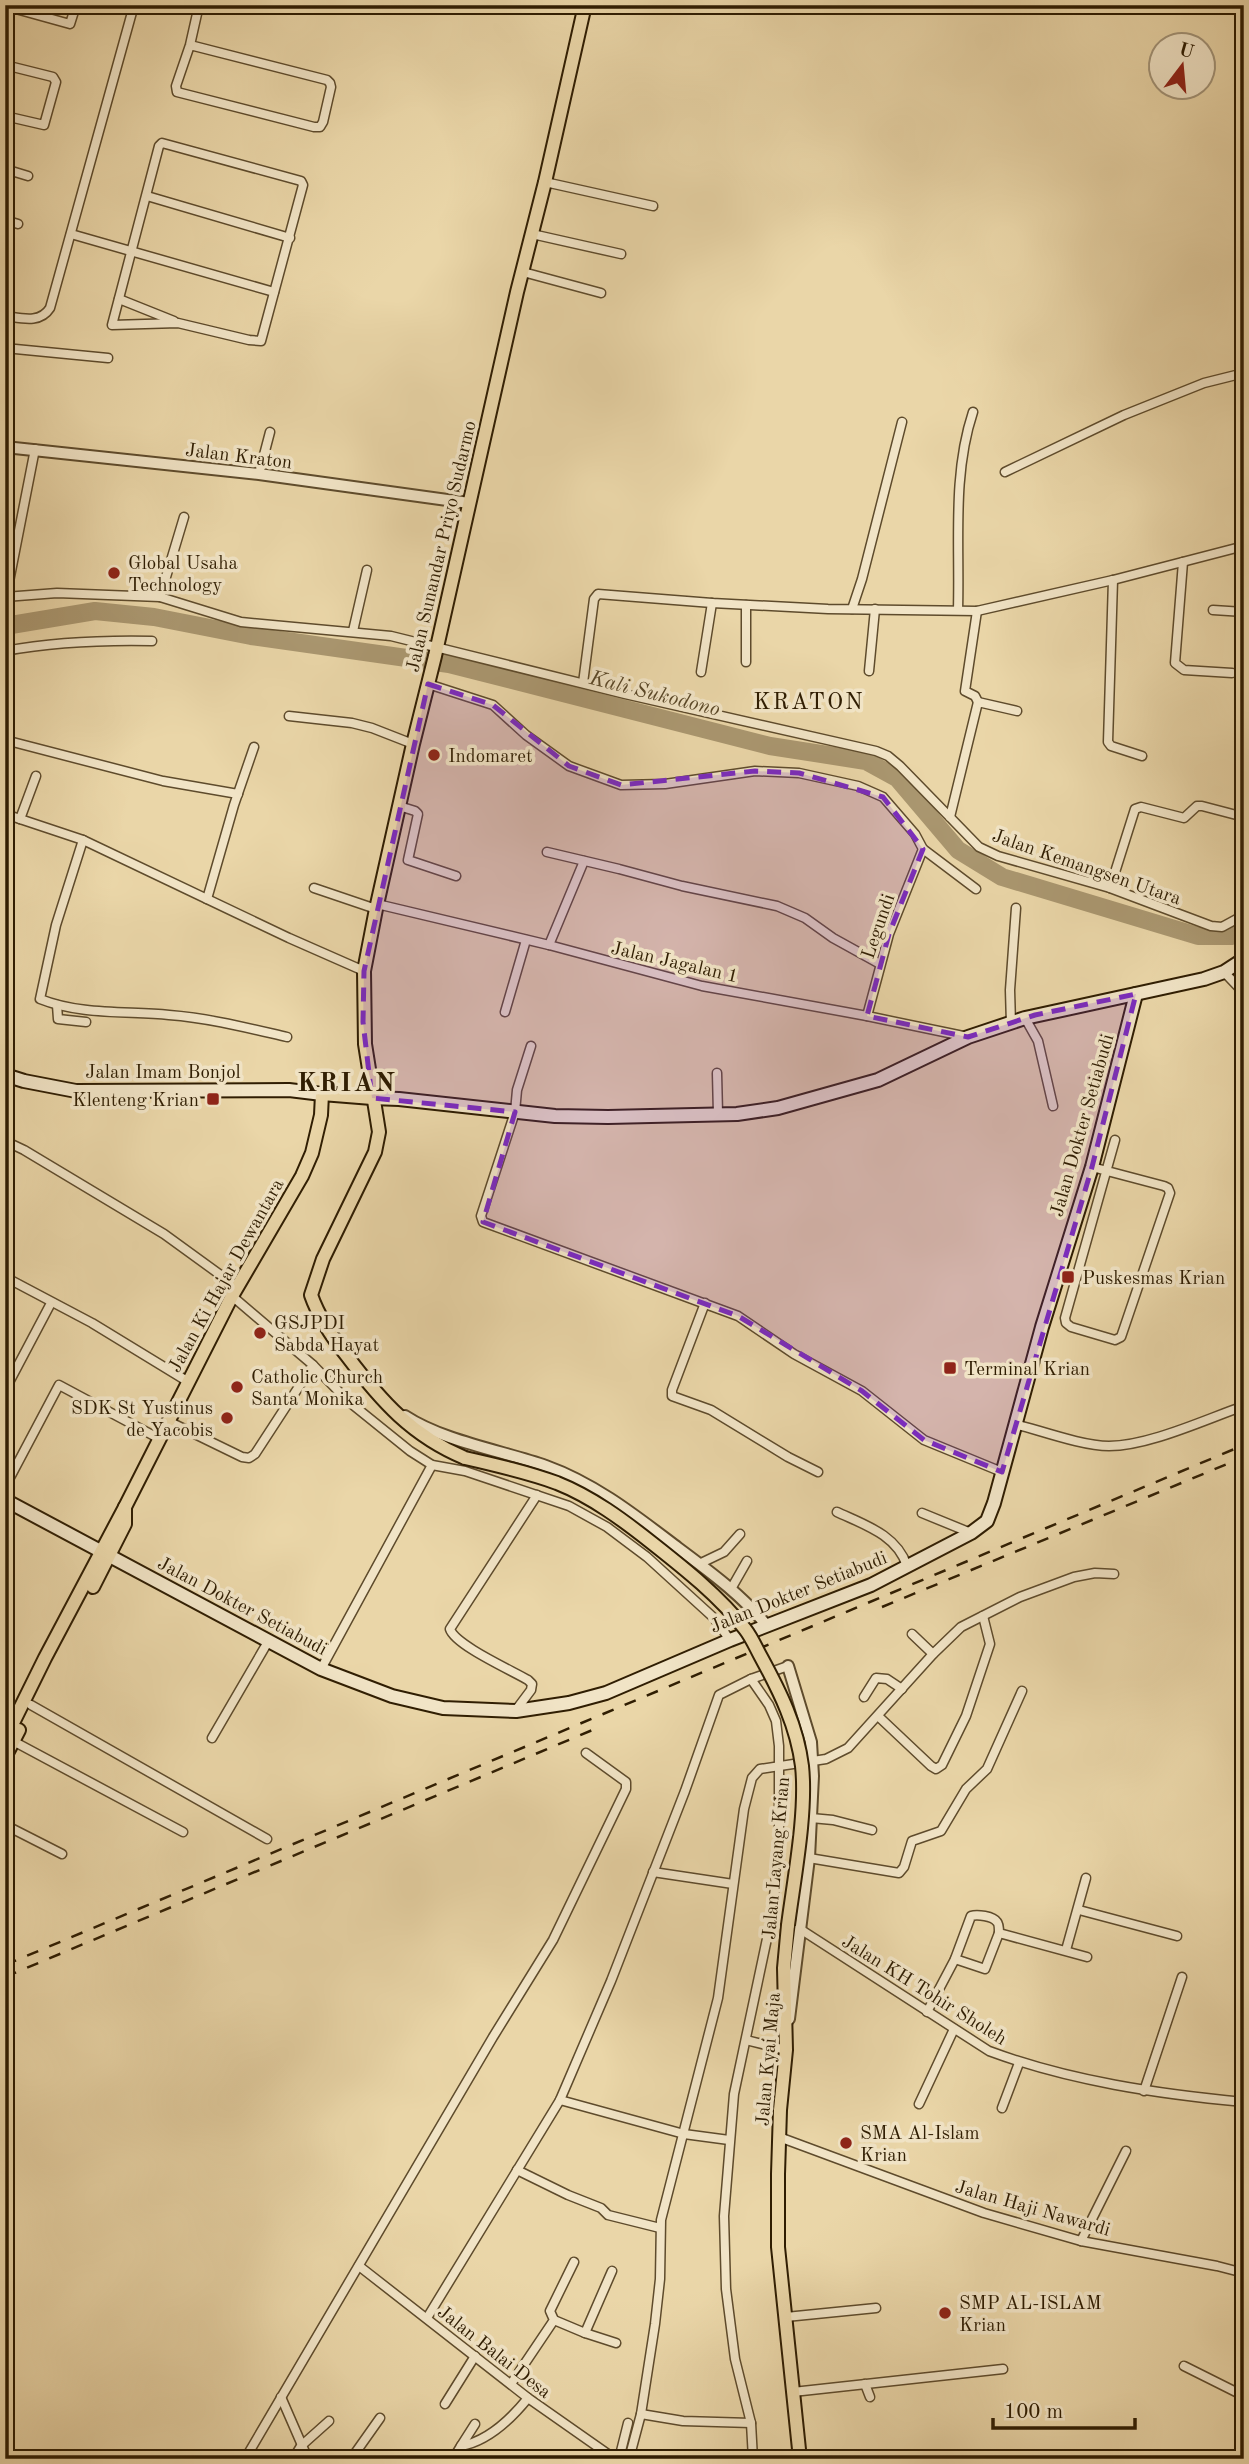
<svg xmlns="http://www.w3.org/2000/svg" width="1249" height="2464" font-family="'Old Standard TT',serif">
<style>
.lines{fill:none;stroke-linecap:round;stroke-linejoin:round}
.river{stroke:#aa9770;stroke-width:18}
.minor-casing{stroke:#5e4b2c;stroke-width:11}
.tertiary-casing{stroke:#5e4b2c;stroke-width:14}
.secondary-casing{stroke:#2f1d02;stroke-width:16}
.primary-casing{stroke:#2f1d02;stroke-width:16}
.minor{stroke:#f1e4c6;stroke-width:8}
.tertiary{stroke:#f1e4c6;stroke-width:10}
.secondary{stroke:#f1e4c6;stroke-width:12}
.primary{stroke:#ead6a8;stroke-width:12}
.rail{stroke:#2f1d02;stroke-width:2.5;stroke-dasharray:12 12;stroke-linecap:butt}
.primary-bridge-casing{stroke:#2f1d02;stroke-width:16;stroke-linecap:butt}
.primary-bridge{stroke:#ead6a8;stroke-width:12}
.marked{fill:#7b2cbf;fill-opacity:0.2;stroke:#7b2cbf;stroke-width:5;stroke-dasharray:14 9;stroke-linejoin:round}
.poi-dot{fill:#8f2418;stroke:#f1e4c6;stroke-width:2.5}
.labels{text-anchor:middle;stroke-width:7;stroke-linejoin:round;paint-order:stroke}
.street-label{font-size:19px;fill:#2f1d02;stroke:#f1e4c6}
.poi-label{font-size:19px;fill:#2f1d02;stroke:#f1e4c6;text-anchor:start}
.water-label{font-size:21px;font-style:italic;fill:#5a4828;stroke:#f1e4c6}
.quarter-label{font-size:23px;letter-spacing:2px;fill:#2f1d02;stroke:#f1e4c6}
.district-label{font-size:26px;font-weight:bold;letter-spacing:2px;fill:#2f1d02;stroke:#f1e4c6}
</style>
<rect width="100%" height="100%" fill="#ead6a8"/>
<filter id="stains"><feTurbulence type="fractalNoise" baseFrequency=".00286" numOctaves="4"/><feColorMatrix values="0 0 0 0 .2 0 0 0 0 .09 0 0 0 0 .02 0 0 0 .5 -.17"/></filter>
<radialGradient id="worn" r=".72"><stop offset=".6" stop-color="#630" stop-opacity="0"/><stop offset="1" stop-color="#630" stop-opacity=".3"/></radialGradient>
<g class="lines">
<path class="river" d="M5,626L95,611L154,617L251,636L449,664L770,746L866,761L897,778L958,850L1002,877L1198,936H1231L1244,931"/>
<defs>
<g id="minor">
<path d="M5,6L70,24L76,5"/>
<path d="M5,31L12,5"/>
<path d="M190,45L327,80L330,83L331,87L323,122L320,127H314L177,92L176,86L190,45L199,5"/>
<path d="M5,65L53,77L56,82L44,125L5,116"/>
<path d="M162,143L301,181L303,185L261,341L249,340L178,323L112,325L159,146Z"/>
<path d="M5,169L28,176"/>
<path d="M545,182L653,206"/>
<path d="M147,196L290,238"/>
<path d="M5,220L18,224"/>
<path d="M71,234L274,292"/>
<path d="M532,234L621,254"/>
<path d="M523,272L601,293"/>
<path d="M119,299L174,321"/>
<path d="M5,316C21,318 40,324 50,308L134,5"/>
<path d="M5,348L108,358"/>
<path d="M1005,472L1124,415L1204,383L1244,373"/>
<path d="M259,474L270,432"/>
<path d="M1183,562L1175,663L1184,670L1232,673"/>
<path d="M1113,580L1108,742L1111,746L1142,756"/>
<path d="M5,597L57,593L160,597L241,622L391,636L625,694L876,751L888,756L900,766L979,847L998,856L1110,888L1211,926L1222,927L1244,915"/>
<path d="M6,597L35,449"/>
<path d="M160,597L184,517"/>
<path d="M852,609L862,579L902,422"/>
<path d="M958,610C960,544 952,475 973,412"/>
<path d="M1213,610L1244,612"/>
<path d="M977,611L965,691L975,696L978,702"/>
<path d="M353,631L367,570"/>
<path d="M5,651C54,642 103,640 152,641"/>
<path d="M746,662V605"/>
<path d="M869,671L875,609"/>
<path d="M701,672L712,603"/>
<path d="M583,683L594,599L598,594L712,603L828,609L977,611L1113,580L1244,546"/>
<path d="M428,684L493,705L526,735L569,766L621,785L665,784L755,771L799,773L858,786L883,797L915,834L923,849L976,889"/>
<path d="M289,716L352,723L372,728L413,744"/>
<path d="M5,740L163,781L238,794"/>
<path d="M399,806L415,811L418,814L408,860L456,876"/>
<path d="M5,814L83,840L289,938L364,971"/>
<path d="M950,817L978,702L1017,711"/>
<path d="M20,819L36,776"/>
<path d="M83,840L56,925L40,999C80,1015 127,1011 169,1015C209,1018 248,1028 287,1037"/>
<path d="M547,852L619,869L682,886L777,906L805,918L833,938L880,964"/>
<path d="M314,888L376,909"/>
<path d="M1110,888L1135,809L1141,807L1184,818L1197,806H1202L1244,817"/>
<path d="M207,899L234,805L254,747"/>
<path d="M377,904L549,945L702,986L867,1016L968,1037"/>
<path d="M549,945L584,861"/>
<path d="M1224,972L1244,993"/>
<path d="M57,1005L58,1019L86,1022"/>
<path d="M505,1012L526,940"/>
<path d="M867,1016L889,934L923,849"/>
<path d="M1025,1018L1038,1041L1053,1106"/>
<path d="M1011,1024L1010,990L1016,908"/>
<path d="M531,1046L517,1090L515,1112L481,1216L483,1222L738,1316L794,1354L862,1391L924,1440L1002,1472"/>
<path d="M717,1073L718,1114"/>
<path d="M5,1141L24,1150L164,1234L237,1287"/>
<path d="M1092,1167L1164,1186L1168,1188L1170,1193L1121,1337L1115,1340L1071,1327L1066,1323L1065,1318L1115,1140"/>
<path d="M5,1277L92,1323L187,1381"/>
<path d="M232,1296L313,1365L348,1401L410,1451L432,1465L465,1471L569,1506L607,1527L647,1557L714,1618L730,1640"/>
<path d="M705,1303L672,1390V1396L711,1410L788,1457L818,1472"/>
<path d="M5,1390L51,1303"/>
<path d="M168,1421L242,1457L249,1458L255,1454L313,1365"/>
<path d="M1015,1424C1042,1431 1083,1446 1109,1446C1149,1446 1206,1419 1244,1406"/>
<path d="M5,1487L59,1385L158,1438"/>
<path d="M837,1512C865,1525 897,1535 907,1566"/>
<path d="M922,1513L971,1533"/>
<path d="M699,1564L724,1552L740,1534"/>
<path d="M731,1589L747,1561"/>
<path d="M912,1634L933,1654"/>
<path d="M321,1669L432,1465"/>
<path d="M751,1679L769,1705L776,1721L779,1746V1850L772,1915L734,2094L724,2216L726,2289L735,2359L751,2423L753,2459"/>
<path d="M864,1697L876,1678L887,1679L902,1689"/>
<path d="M31,1705L267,1839"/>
<path d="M516,1710L531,1690L532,1684L528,1680C511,1670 455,1645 450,1629L537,1495"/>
<path d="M878,1716L931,1766L936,1769L942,1765L966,1716L990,1644L983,1616"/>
<path d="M212,1738L269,1640"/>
<path d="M13,1741L183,1832"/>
<path d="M811,1818L833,1820L872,1830"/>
<path d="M5,1825L62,1854"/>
<path d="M809,1858L899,1873L904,1867L912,1841L941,1831L966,1789L987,1769L1022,1691"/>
<path d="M653,1872L733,1884"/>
<path d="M1079,1910L1177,1936"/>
<path d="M800,1929L989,2051C1070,2081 1158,2094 1244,2102"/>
<path d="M1066,1950L1086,1878"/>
<path d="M955,1959L985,1969L999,1933L1087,1957"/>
<path d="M927,2012L955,1959L971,1916C977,1914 993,1916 997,1922C999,1924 999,1931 999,1933"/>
<path d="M746,2040L786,2050"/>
<path d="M1144,2091L1182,1977"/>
<path d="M560,2100L684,2134L729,2140"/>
<path d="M919,2104L954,2029"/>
<path d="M1002,2108L1019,2063"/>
<path d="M779,2137L984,2213L1081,2241L1217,2266L1244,2273"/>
<path d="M517,2170L568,2195L601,2208L608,2215L660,2228"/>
<path d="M1081,2241L1126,2151"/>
<path d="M359,2266L528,2398L615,2459"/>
<path d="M786,2317L876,2308"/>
<path d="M427,2318L560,2100L611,1981L685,1791L719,1695L751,1679L788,1666"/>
<path d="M554,2320L585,2333L612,2271"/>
<path d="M585,2333L616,2343"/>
<path d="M1184,2366L1244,2396"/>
<path d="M511,2384L554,2320L550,2311L574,2262"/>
<path d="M865,2384L870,2397"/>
<path d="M793,2392L1003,2369"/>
<path d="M281,2397L308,2459"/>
<path d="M445,2404L475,2356"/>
<path d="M641,2414L683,2421L751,2423"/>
<path d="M461,2446L475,2424"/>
<path d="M245,2459L493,2037L553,1940L626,1789V1782L586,1753"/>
<path d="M293,2459L301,2446L329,2421"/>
<path d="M351,2459L380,2418"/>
<path d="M453,2459L461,2446C489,2441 511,2419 528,2398"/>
<path d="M619,2459L628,2423"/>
<path d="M629,2459L641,2414L655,2324L660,2279L661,2220L718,1998L744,1809L752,1778L760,1769L826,1759L848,1748L933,1654L961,1627L1020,1597L1074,1577L1095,1573L1114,1574"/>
</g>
<g id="tertiary">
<path d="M5,447L259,474L469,503"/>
<path d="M405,1416C443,1441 503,1451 546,1466C596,1484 637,1517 678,1548C710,1572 742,1595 767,1626"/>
<path d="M788,1666L811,1742L813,1776L809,1858L789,2019"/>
</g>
<g id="secondary">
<path d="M5,1075L24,1081L76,1091L289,1090L322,1094"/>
<path d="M372,1098L399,1099L555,1116L608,1117L737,1114L778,1108L878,1080L968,1037L1025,1018L1204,979L1224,972L1244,959"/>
<path d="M5,1500L321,1669L392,1696L443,1708L516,1711L569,1703L606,1693L730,1640L871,1585L971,1533L987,1521L994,1503L1042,1327L1092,1167L1136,994"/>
</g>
<g id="primary">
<path d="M465,1458C412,1436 381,1401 347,1356C332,1337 319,1318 311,1295L323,1259L375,1152L379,1132L365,1044L364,971L376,909L413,744L435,656L517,292L545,182L585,5"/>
<path d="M93,1587L125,1524V1507"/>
<path d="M5,1739L45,1658L125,1507L232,1296L302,1176L312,1153L321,1115L322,1094L372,1098"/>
<path d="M5,1757L19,1730"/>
<path d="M788,1925L784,1968L786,2050L780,2110L778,2174V2247L800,2459"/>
</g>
</defs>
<use href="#minor" class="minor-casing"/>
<use href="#tertiary" class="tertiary-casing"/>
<use href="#secondary" class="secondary-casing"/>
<use href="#primary" class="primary-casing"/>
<use href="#minor" class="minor"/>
<use href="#tertiary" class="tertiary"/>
<use href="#secondary" class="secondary"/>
<use href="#primary" class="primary"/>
<g class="rail">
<path d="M882,1607L1244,1457"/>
<path d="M5,1965L1244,1445"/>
<path d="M5,1977L602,1726"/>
</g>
<defs>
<path id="primary-bridge" d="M465,1458C496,1465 527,1472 557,1483C592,1497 623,1520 652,1543C685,1569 719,1596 745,1629C752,1638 756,1648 761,1657C780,1692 797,1726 802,1766C807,1812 794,1879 788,1925"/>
</defs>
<use href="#primary-bridge" class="primary-bridge-casing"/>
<use href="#primary-bridge" class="primary-bridge"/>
</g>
<path class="marked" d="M428,684L493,705L569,766L621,785L755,771L799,773L883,797L923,849L889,934L867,1016L968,1037L1035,1015L1136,994L1092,1167L1002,1472L924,1440L862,1391L738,1316L483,1222L515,1112L372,1098L363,1022L364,971Z"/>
<g class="poi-dot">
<circle cx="114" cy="573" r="7"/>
<circle cx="434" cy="755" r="7"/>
<rect x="206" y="1092" width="14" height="14" rx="3.5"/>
<rect x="1061" y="1270" width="14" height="14" rx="3.5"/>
<circle cx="260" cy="1333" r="7"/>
<rect x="943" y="1361" width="14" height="14" rx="3.5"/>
<circle cx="237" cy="1387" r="7"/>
<circle cx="227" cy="1418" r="7"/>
<circle cx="846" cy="2143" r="7"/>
<circle cx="945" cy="2313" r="7"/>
</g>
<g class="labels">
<g class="street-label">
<text transform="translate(239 455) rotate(7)" y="7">Jalan Kraton</text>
<text transform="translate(440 546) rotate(-77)" y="7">Jalan Sunandar Priyo Sudarmo</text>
<text transform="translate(1087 866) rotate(19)" y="7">Jalan Kemangsen Utara</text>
<text transform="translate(877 926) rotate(-71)" y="7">Legundi</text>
<text transform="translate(675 961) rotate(13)" y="7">Jalan Jagalan 1</text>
<text x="163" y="1078">Jalan Imam Bonjol</text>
<text transform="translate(1081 1125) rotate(-74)" y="7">Jalan Dokter Setiabudi</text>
<text transform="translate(225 1275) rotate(-61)" y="7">Jalan Ki Hajar Dewantara</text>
<text transform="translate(798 1591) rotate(-22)" y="7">Jalan Dokter Setiabudi</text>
<text transform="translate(243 1605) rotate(28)" y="7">Jalan Dokter Setiabudi</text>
<text transform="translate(775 1858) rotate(-85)" y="7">Jalan Layang Krian</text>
<text transform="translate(925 1989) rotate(32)" y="7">Jalan KH Tohir Sholeh</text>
<text transform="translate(767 2059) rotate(-85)" y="7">Jalan Kyai Maja</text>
<text transform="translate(1033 2207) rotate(16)" y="7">Jalan Haji Nawardi</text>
<text transform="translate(495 2351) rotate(38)" y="7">Jalan Balai Desa</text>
</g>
<g class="poi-label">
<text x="128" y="569">Global Usaha<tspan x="128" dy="22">Technology</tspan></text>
<text x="448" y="762">Indomaret</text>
<text x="199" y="1106" text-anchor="end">Klenteng Krian</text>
<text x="1082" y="1284">Puskesmas Krian</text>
<text x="274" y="1329">GSJPDI<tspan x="274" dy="22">Sabda Hayat</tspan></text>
<text x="964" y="1375">Terminal Krian</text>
<text x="251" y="1383">Catholic Church<tspan x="251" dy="22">Santa Monika</tspan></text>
<text x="213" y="1414" text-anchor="end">SDK St Yustinus<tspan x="213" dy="22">de Yacobis</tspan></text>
<text x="860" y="2139">SMA Al-Islam<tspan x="860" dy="22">Krian</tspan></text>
<text x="959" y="2309">SMP AL-ISLAM<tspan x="959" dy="22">Krian</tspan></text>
</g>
<g class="water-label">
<text transform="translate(655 693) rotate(14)" y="7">Kali Sukodono</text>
</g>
<g class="quarter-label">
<text x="809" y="709">KRATON</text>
</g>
<g class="district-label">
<text x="347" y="1091">KRIAN</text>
</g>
</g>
<rect width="1249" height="2464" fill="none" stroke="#ead6a8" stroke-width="28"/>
<rect x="7" y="7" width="1235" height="2450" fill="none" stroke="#2f1d02" stroke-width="3.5"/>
<rect x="14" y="14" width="1221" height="2436" fill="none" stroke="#2f1d02" stroke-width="2"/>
<g transform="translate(1182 66) rotate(16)"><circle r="33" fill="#f1e4c6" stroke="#a39478" stroke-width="2"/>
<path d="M0-5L12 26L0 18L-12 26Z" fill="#8f2418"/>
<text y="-10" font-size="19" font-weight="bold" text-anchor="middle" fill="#2f1d02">U</text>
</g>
<path d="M993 2418v10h142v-10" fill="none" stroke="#2f1d02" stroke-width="3.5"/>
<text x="1004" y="2418" font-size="21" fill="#2f1d02" stroke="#f1e4c6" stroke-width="5" paint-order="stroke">100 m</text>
<rect width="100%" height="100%" filter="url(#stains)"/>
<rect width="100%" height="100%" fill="url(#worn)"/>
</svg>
